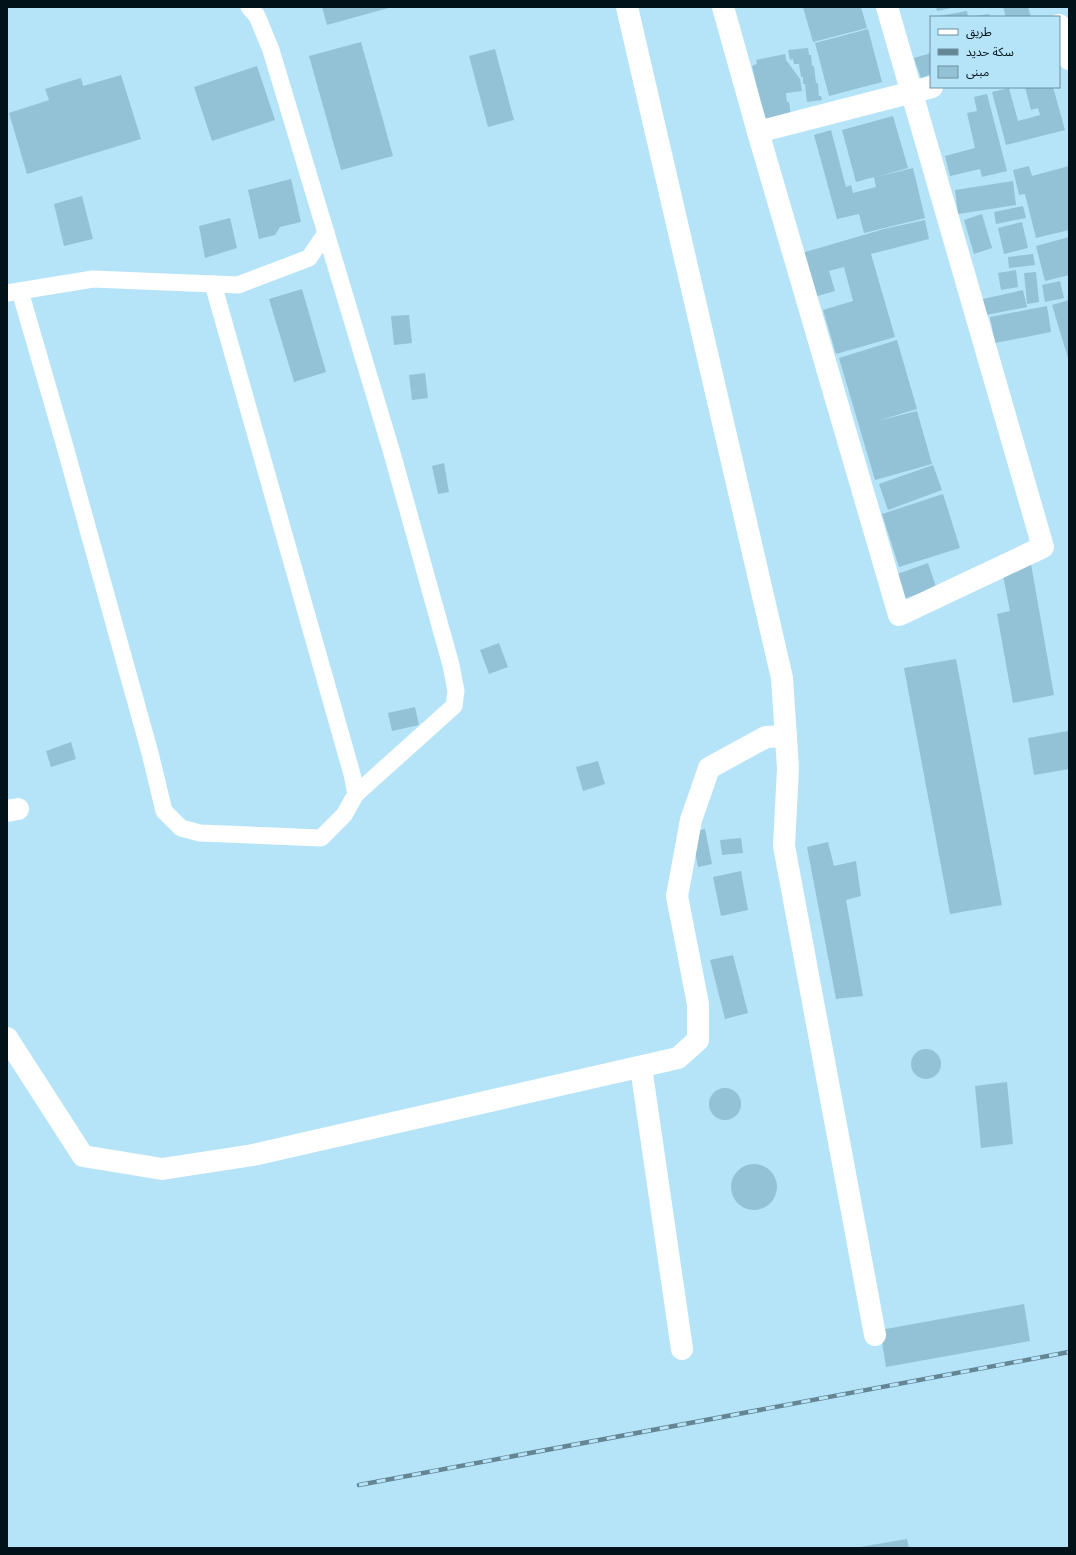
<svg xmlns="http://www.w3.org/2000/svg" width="1076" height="1555" font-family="Raleway,'Noto Sans Arabic',sans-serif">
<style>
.building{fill:#93c1d5}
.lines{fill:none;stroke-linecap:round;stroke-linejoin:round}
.service{stroke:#fff;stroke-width:17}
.minor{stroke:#fff;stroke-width:22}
.rail-casing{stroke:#648594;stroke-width:4.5}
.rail{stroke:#b5e4f9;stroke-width:3;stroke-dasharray:9;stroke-linecap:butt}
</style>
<rect width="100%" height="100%" fill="#b5e4f9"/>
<g class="building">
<path d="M322,7H392L327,25Z"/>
<path d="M803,7H861L867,28L813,42Z"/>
<path d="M936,7H951V8L937,11Z"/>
<path d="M1003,7H1028L1031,17H1006Z"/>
<path d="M967,11L968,17H938V16Z"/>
<path d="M989,14L990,17H976V16Z"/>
<path d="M868,29L882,82L829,96L815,43Z"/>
<path d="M361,42L393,156L341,170L309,56Z"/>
<path d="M808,48L809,55H811L812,66H814L816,83H818L819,96H821L822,100L807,102L805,84H803V77H801L799,64H794L793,59L790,60L788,50Z"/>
<path d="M495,49L514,120L488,127L469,56Z"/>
<path d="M931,53V74L921,78L914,58Z"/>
<path d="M785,54L786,60L800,79L802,91L786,93L787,102H789L791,116L765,122L752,66L757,64L756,60Z"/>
<path d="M257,66L275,120L212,141L194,87Z"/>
<path d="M121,75L141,139L27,174L9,113L49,100L45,89L81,78L83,86Z"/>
<path d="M1025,87H1053L1065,130L1006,145L992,92L1009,88L1018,121L1040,115L1038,108L1031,110Z"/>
<path d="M987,94L1007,171L982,177L980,169L950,176L945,156L975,148L967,113L977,111L974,97Z"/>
<path d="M893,116L908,168L876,177L913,168L925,218L864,233L859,214L837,219L814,135L831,130L846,187L851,185L853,193L876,187L874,177L856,182L842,130Z"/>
<path d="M1029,166L1032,176L1069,166V230L1036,238L1025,194L1019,195L1013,170Z"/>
<path d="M291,179L301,222L280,227L275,235L259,239L248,190Z"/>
<path d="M1013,181L1016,205L958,214L955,190Z"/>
<path d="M82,196L93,239L64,246L54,204Z"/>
<path d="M1023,206L1026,218L996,224L994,212Z"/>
<path d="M982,214L992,248L974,254L964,220Z"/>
<path d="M230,218L237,248L205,258L199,226Z"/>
<path d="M925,220L929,239L871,254L895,337L836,354L823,310L853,301L844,267L829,271L835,291L814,297L802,253L884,229Z"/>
<path d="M1022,222L1028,248L1004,254L998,228Z"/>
<path d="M1069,237V275L1045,281L1036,246Z"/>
<path d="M1033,254L1035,265L1009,268L1008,257Z"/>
<path d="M1016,270L1018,287L1001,290L998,273Z"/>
<path d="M1036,272L1039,302L1027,304L1024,273Z"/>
<path d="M1060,281L1064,298L1045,302L1042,285Z"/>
<path d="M302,289L326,372L294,382L269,299Z"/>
<path d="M1023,290L1027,307L986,315L983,299Z"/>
<path d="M1069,300V358H1068L1052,305Z"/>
<path d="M1047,306L1051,332L995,343L990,317Z"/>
<path d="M409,315L412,343L394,345L391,316Z"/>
<path d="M897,340L917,409L877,421L917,411L932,464L875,480L839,358Z"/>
<path d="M425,373L428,398L412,400L409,375Z"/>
<path d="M444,463L449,492L438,494L432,466Z"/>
<path d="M933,465L942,490L888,510L879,484Z"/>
<path d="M943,494L960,548L899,567L882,514Z"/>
<path d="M928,563L936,587L904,599L895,575Z"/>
<path d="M1031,564L1054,695L1013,703L997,614L1010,611L1002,570Z"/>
<path d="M499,643L508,667L489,674L480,650Z"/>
<path d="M956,659L1002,905L950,914L904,668Z"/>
<path d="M415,707L419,725L392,731L388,713Z"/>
<path d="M1068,731L1069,769L1034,775L1028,738Z"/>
<path d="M71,742L76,759L51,767L46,751Z"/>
<path d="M598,761L605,784L583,791L576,767Z"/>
<path d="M705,829L712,864L698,867L691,832Z"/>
<path d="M741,838L743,853L722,855L720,840Z"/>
<path d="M828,842L834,866L856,861L861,896L846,900L863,996L836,999L807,847Z"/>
<path d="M741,871L748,910L721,916L713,877Z"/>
<path d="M733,955L748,1013L725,1019L710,960Z"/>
<circle cx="926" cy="1064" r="15"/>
<path d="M1007,1082L1013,1144L981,1148L975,1086Z"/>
<circle cx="725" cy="1104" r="16"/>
<circle cx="754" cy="1187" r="23"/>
<path d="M1024,1304L1030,1341L886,1367L880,1330Z"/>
<path d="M907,1539L909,1548H860V1547Z"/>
</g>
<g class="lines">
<g class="service">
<path d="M326,233L392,453L451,665L456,691L454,706L356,794"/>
<path d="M20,291L64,443L150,753L164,811L181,828L200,833L321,838L344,815L356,794L352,774L213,284"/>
<path d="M7,293L93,279L238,285L309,258L326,233L271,50L257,16L249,7"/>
</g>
<g class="minor">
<path d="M627,7L782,678L788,768L784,846L875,1335"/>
<path d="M723,7L758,132L899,615L1043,547L887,7"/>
<path d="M1059,25L1069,59"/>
<path d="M758,132L932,87"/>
<path d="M7,811L18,809"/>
<path d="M7,1038L83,1156L162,1169L253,1155L678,1058L698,1040V1004L677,896L691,820L709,768L766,737L786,736"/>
<path d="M641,1067L682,1349"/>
</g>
<defs>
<path id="rail" d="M359,1485L1069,1352"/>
</defs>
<use href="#rail" class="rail-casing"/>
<use href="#rail" class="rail"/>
</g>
<rect width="1076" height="1555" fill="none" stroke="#021219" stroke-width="16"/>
<rect x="930" y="16" width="130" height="72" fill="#b5e4f9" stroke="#6d909f"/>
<rect x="938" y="29" width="20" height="6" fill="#ffffff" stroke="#6d909f"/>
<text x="966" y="36" font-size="12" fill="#021219">طريق</text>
<rect x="938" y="49" width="20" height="6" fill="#648594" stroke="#6d909f"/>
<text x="966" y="56" font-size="12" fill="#021219">سكة حديد</text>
<rect x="938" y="66" width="20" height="12" fill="#93c1d5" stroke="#6d909f"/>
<text x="966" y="76" font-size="12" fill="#021219">مبنى</text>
</svg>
